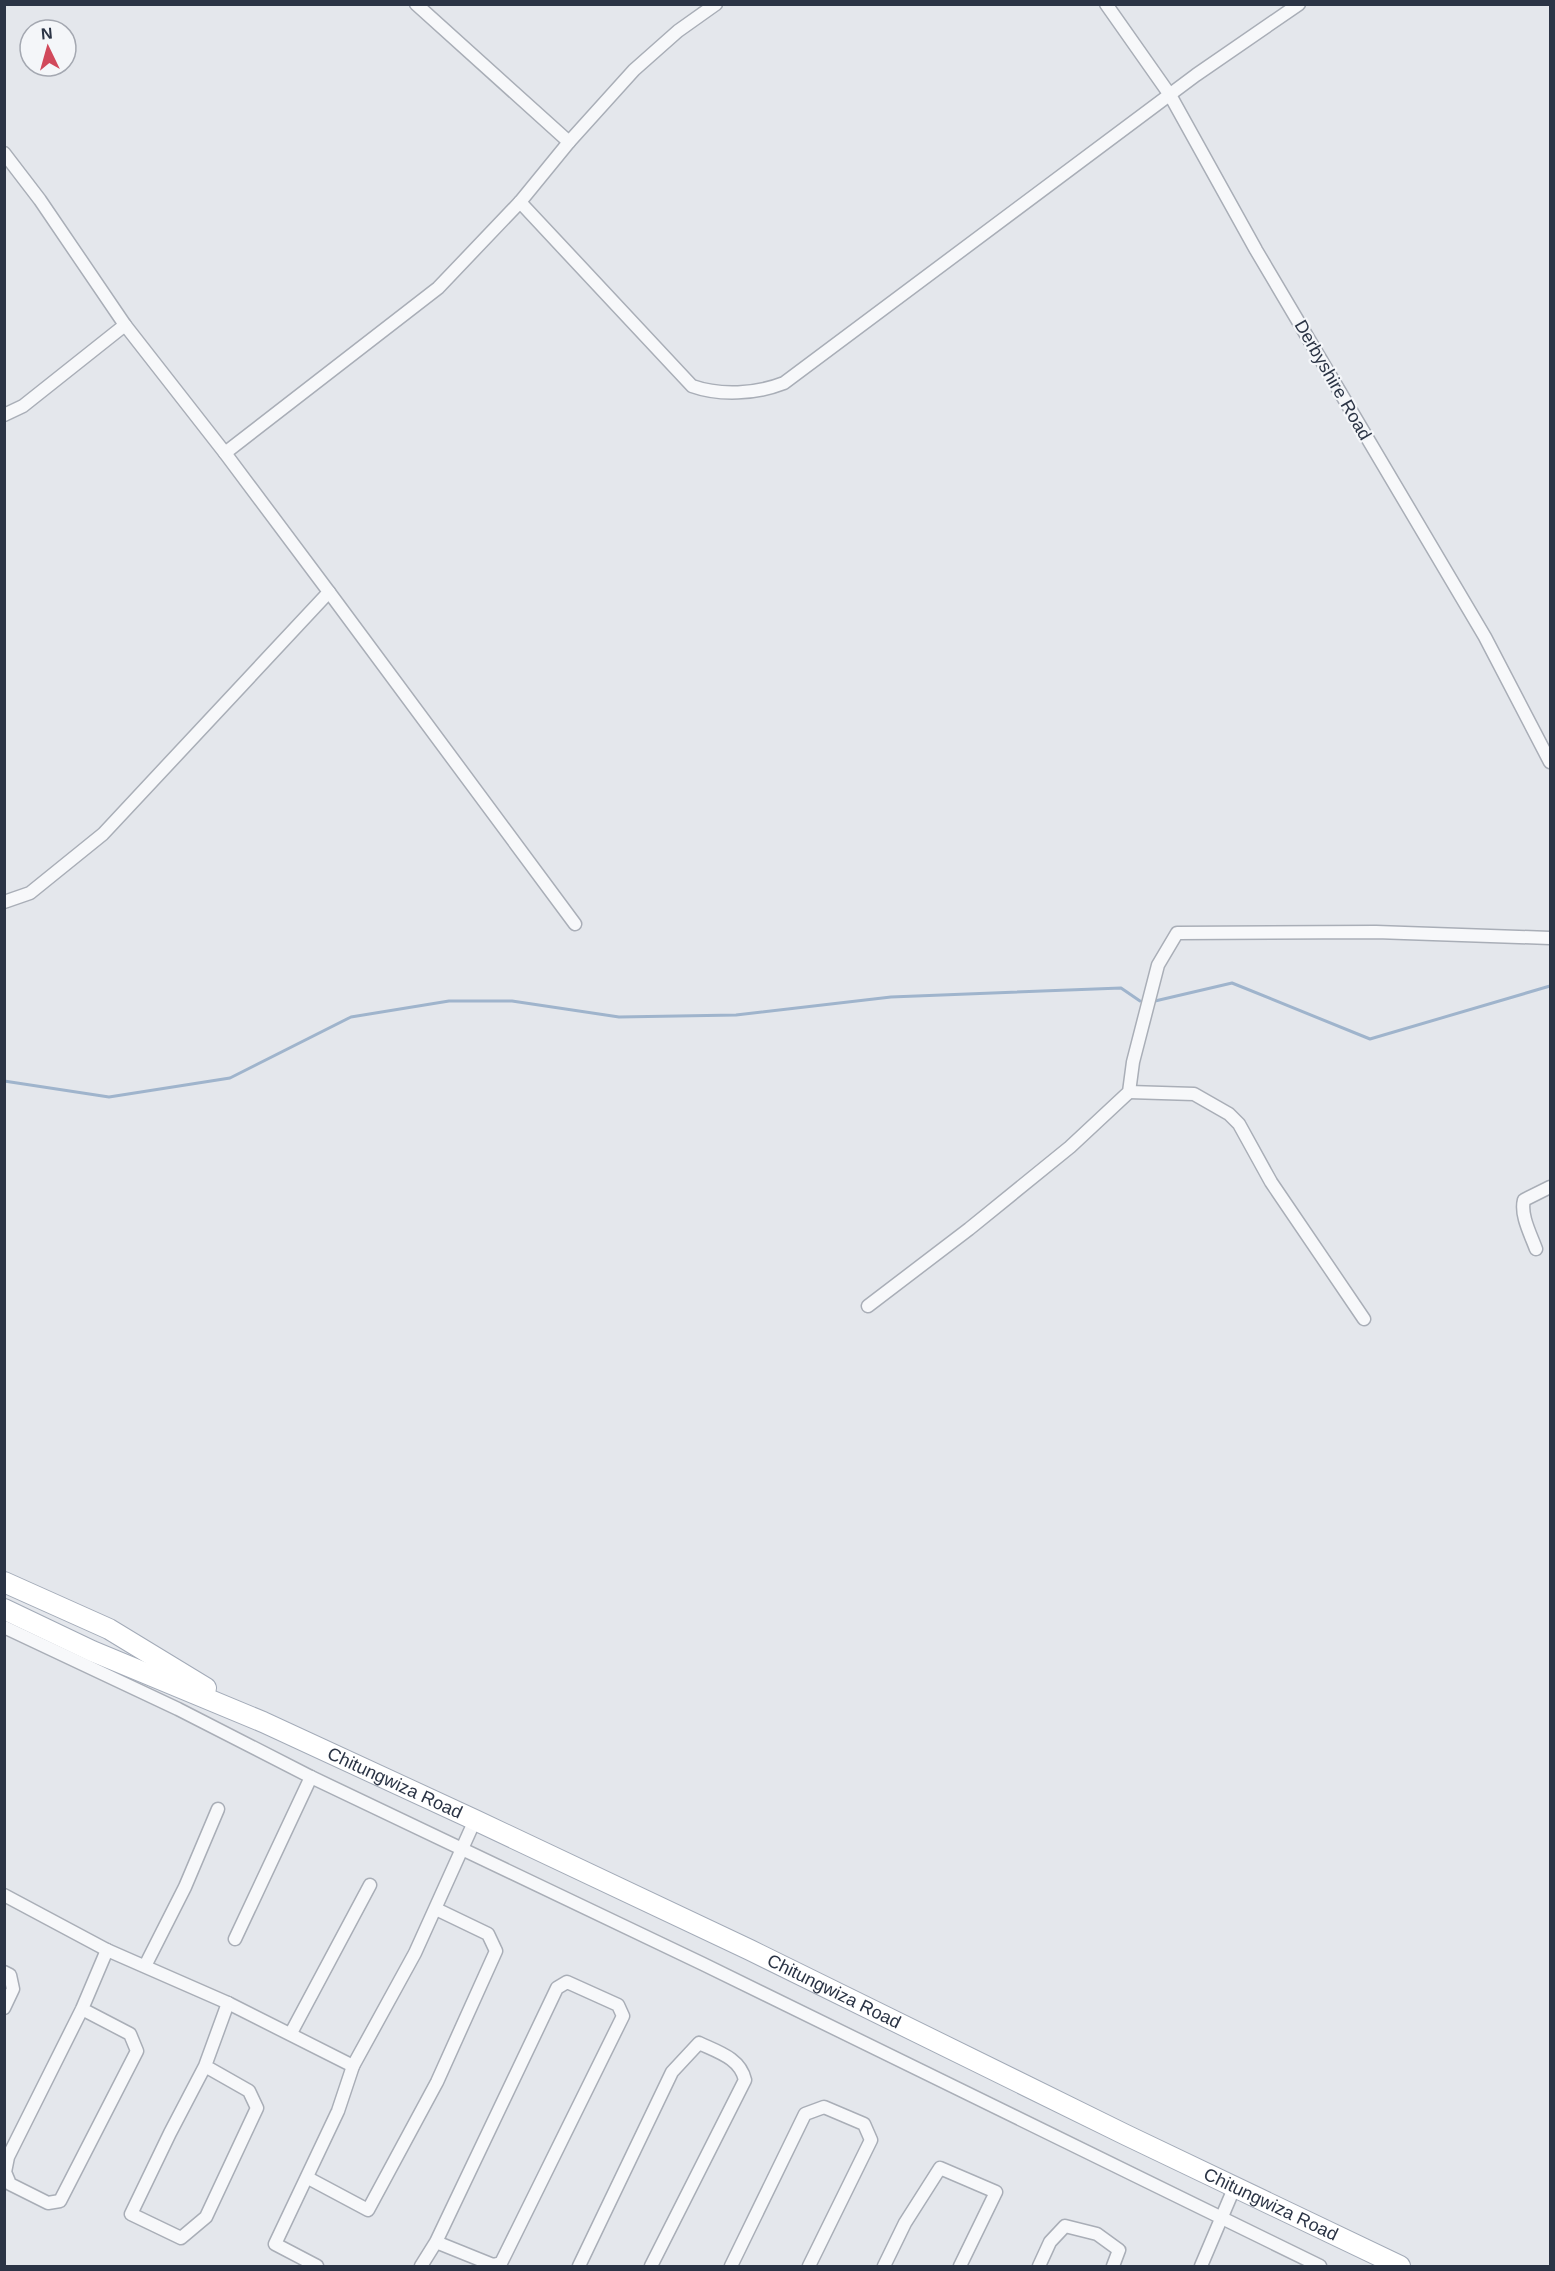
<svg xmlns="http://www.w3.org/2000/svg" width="1555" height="2271" font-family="Arial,sans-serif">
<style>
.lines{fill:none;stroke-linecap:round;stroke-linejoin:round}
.stream{stroke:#9fb4cc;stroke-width:3}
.street-casing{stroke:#a9aeb7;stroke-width:15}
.primary-casing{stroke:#a3abb8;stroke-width:22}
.street{stroke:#f7f8fa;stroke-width:12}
.primary{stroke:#fff;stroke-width:20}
.labels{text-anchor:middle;stroke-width:4.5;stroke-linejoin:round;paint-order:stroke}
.street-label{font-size:18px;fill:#2b3445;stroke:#f4f6f9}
</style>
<rect width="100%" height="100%" fill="#e4e7ec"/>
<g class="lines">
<g class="stream">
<path d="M1155,1001L1232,983L1370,1039L1550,986"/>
<path d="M4,1081L109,1097L230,1078L351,1017L449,1001H512L619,1017L736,1015L891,997L1121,988L1140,1001"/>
</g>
<defs>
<g id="street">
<path d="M416,4L569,142"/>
<path d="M1106,4L1170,95L1256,250L1485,637L1550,762"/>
<path d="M4,153L40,200L125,325L225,453L329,592L103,834L30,893L4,902"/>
<path d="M520,202L692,386C720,396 756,394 784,383L1196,75L1299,4"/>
<path d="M4,415L23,406L125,325"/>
<path d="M225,453L438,288L520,202L569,142L634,70L678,31L716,4"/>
<path d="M329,592L575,924"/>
<path d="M1129,1092L1194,1094L1229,1114L1239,1124L1271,1182L1364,1319"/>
<path d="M1536,1249C1531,1235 1520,1215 1524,1200L1550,1187"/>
<path d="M868,1306L969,1229L1070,1147L1129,1092L1133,1062L1158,965L1177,933L1376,932L1550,938"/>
<path d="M4,1627L178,1709L311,1777L703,1964L1320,2266"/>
<path d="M4,1895L107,1950L228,2003L353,2066"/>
<path d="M235,1939L311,1777"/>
<path d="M145,1966L185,1887L218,1809"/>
<path d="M4,1972L10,1975L13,1989L4,2008"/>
<path d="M82,2009L130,2034L137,2051L60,2201L48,2203L10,2184L5,2172L8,2157L82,2009L107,1950"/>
<path d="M291,2033L370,1885"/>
<path d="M205,2066L249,2091L257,2108L206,2217L181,2238L131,2214L170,2133L205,2066L228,2003"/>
<path d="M308,2178L368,2210L437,2082L496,1951L488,1934L436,1909"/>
<path d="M317,2266L275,2244L338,2111L353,2066L415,1953L475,1820"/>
<path d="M421,2266L436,2242L557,1988L567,1982L618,2005L623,2016L501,2263L493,2265L436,2242"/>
<path d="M579,2266L672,2072L699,2043C718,2052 740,2058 745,2080L651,2266"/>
<path d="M731,2266L805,2114L824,2107L864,2124L871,2140L809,2266"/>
<path d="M884,2266L905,2223L940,2168L996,2192L960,2266"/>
<path d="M1039,2266L1050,2242L1065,2226L1097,2234L1119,2250L1113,2266"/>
<path d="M1201,2266L1235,2186"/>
</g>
<g id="primary">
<path d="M4,1582L109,1629L206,1688"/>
<path id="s1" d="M4,1609L92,1651L263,1722L475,1820L750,1950L1126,2135L1400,2266"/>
</g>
</defs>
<use href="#street" class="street-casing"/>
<use href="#primary" class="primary-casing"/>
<use href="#street" class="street"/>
<use href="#primary" class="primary"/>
</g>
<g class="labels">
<g class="street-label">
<text transform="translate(1333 380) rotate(60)" y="6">Derbyshire Road</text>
<text dy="6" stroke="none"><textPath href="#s1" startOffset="428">Chitungwiza Road</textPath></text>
<text dy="6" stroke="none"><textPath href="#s1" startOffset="914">Chitungwiza Road</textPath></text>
<text dy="6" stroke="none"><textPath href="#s1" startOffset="1400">Chitungwiza Road</textPath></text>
</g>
</g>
<rect width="1555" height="2271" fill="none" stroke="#2b3445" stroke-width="12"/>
<g transform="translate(48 48) rotate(355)"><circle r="28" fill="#f4f6f9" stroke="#a4a8b1" stroke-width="1.5"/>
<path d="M0-4.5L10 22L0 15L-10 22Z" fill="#d1495b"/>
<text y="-9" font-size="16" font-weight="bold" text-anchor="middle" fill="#2b3445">N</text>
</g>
</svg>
